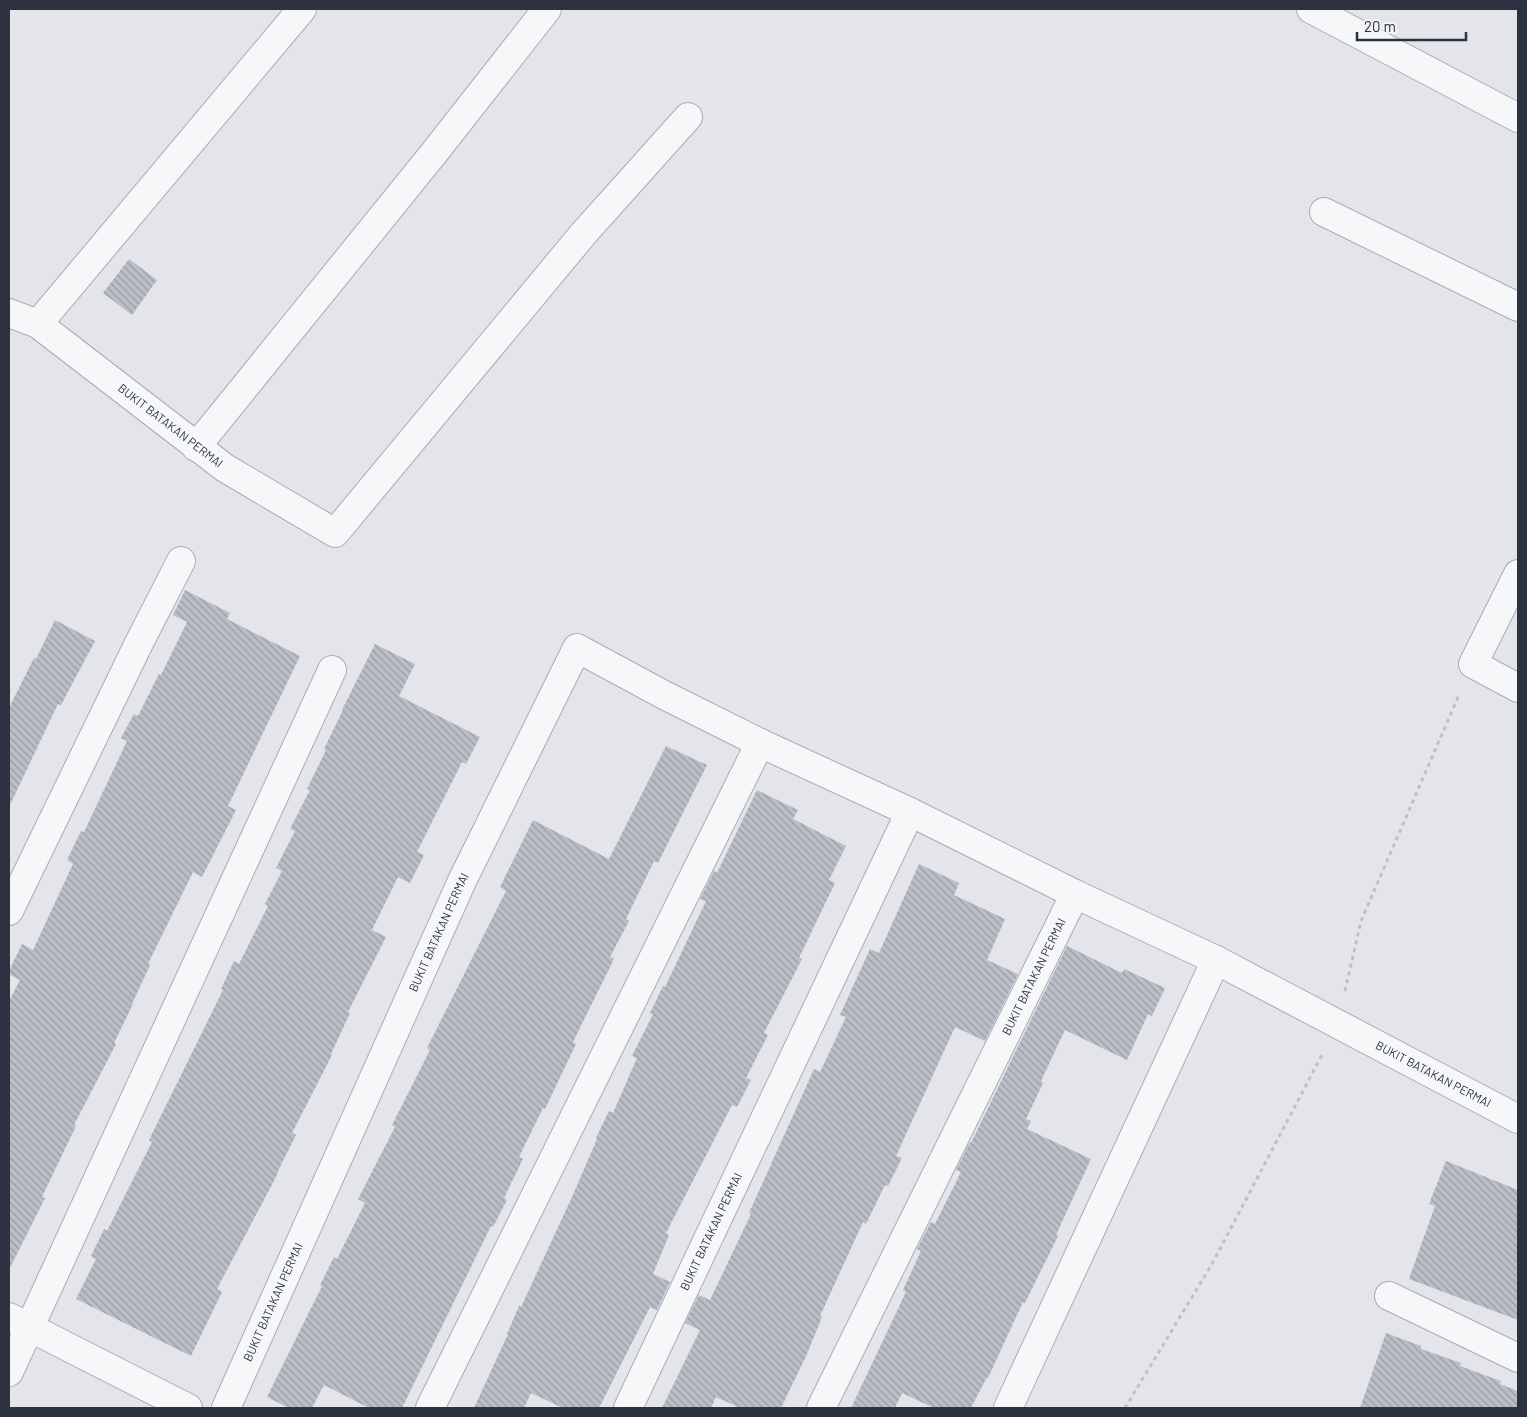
<svg xmlns="http://www.w3.org/2000/svg" width="1527" height="1417" font-family="Barlow,sans-serif">
<style>
.building{fill:url(#building-back-hatch)}
.lines{fill:none;stroke-linecap:round;stroke-linejoin:round}
.minor-casing{stroke:#a9acb4;stroke-width:30}
.path{stroke:#bec0c5;stroke-width:3;stroke-dasharray:4 4;stroke-linecap:butt}
.minor{stroke:#f6f7f9;stroke-width:28}
.labels{text-anchor:middle;stroke-width:4;stroke-linejoin:round;paint-order:stroke}
.street-label{font-size:12px;fill:#2d3240;stroke:#f3f4f7}
</style>
<defs>
<pattern id="building-back-hatch" width="6" height="6" patternUnits="userSpaceOnUse" patternTransform="scale(1.25)"><rect width="6" height="6" fill="#bbbec6"/><path d="M-1 5l2 2M0 0l6 6M5-1l2 2" fill="none" stroke="#989ba2"/></pattern>
</defs>
<rect width="100%" height="100%" fill="#e3e5ea"/>
<g class="building">
<path d="M129,259L157,280L132,315L103,293Z"/>
<path d="M185,590L230,613L227,619L300,656L228,806L236,810L202,877L193,872L148,964L150,965L132,1004H133L114,1043L116,1044L74,1125L76,1126L42,1197L45,1198L9,1270V1001L20,980L9,974V971L22,944L33,950L73,864L67,860L81,831L84,832L127,741L121,738L134,714L138,716L159,674L161,675L187,622L173,615Z"/>
<path d="M55,620L95,641L61,705L58,704L9,807V708L34,658L36,659Z"/>
<path d="M375,644L415,664L399,696L480,737L466,764L462,762L417,852L424,855L410,883L398,877L372,930L386,937L348,1012L350,1013L331,1054L332,1055L292,1133L296,1135L277,1173H278L217,1289L222,1292L191,1356L76,1299L96,1259L91,1256L104,1229L107,1231L152,1142L149,1140L223,990L221,989L234,961L239,964L268,906L265,904L282,871L276,868L295,831L290,829L310,790L307,789L326,750L324,749L343,710H342Z"/>
<path d="M666,746L707,765L658,863L654,861L626,919L629,921L610,957L614,959L573,1042L576,1044L545,1109L543,1108L519,1157L523,1159L504,1198L507,1200L493,1227L491,1226L402,1408H369L324,1385L312,1408H289L267,1397L322,1286L320,1285L334,1257L337,1259L365,1203L358,1199L395,1127L392,1125L430,1050L427,1048L506,891L500,887L533,820L609,859Z"/>
<path d="M757,790L798,810L793,819L846,846L829,880L835,883L799,958L802,959L764,1033L768,1035L746,1078L751,1080L737,1107L732,1105L666,1233L669,1235L653,1274L670,1282L657,1310L650,1307L599,1408H563L531,1393L524,1408H474L508,1334H507L519,1306L521,1307L572,1197L597,1139L596,1138L609,1111L613,1113L637,1058L632,1056L653,1014L650,1013L663,986L665,987L706,901L700,899L714,871L717,873Z"/>
<path d="M919,864L959,883L954,895L1005,919L987,960L1018,974L985,1041L955,1027L896,1156L902,1158L888,1186L885,1185L866,1224L863,1222L820,1316L822,1317L807,1354L781,1408H740L716,1397L711,1408H662L700,1330L685,1323L699,1295L710,1300L751,1214L749,1213L814,1069L820,1072L846,1017L840,1015L870,949L879,953Z"/>
<path d="M1067,946L1122,973L1124,969L1165,988L1152,1016L1148,1014L1127,1060L1065,1030L1041,1081L1043,1083L1026,1119L1031,1121L1027,1129L1091,1159L1056,1235L1058,1236L1025,1303L1023,1302L988,1378L987,1377L971,1408H934L902,1393L895,1408H851L906,1292L903,1290L921,1251L917,1249L931,1222L935,1224L961,1172L956,1170L970,1142L971,1143Z"/>
<path d="M1446,1161L1518,1190V1320L1409,1279L1435,1206L1429,1204Z"/>
<path d="M1386,1333L1421,1346V1349L1461,1363L1460,1366L1501,1381L1500,1384L1518,1391V1408H1360Z"/>
</g>
<g class="lines">
<defs>
<g id="minor">
<path d="M1311,9L1518,118"/>
<path d="M1324,212L1518,307"/>
<path id="s1" d="M9,313L38,324L225,468L335,533L584,233L688,117"/>
<path d="M38,324L302,9"/>
<path d="M196,447L434,153L547,9"/>
<path d="M1518,574L1473,664L1518,688"/>
<path d="M9,911L139,643L181,561"/>
<path d="M1389,1296L1518,1358"/>
<path d="M9,1317L188,1408"/>
<path d="M9,1372L332,670"/>
<path id="s2" d="M226,1408L462,881L577,648L664,695L760,743L910,812L1075,894L1216,960L1518,1119"/>
<path d="M430,1408L760,743"/>
<path id="s3" d="M628,1408L910,812"/>
<path id="s4" d="M821,1408L1075,894"/>
<path d="M1008,1408L1216,960"/>
</g>
</defs>
<use href="#minor" class="minor-casing"/>
<g class="path">
<path d="M1345,991L1361,921L1459,695"/>
<path d="M1125,1408L1212,1264L1323,1053"/>
</g>
<use href="#minor" class="minor"/>
</g>
<g class="labels">
<g class="street-label">
<text dy="4" stroke="none"><textPath href="#s1" startOffset="198">BUKIT BATAKAN PERMAI</textPath></text>
<text dy="4" stroke="none"><textPath href="#s2" startOffset="521">BUKIT BATAKAN PERMAI</textPath></text>
<text dy="4" stroke="none"><textPath href="#s4" startOffset="481">BUKIT BATAKAN PERMAI</textPath></text>
<text dy="4" stroke="none"><textPath href="#s2" startOffset="1794">BUKIT BATAKAN PERMAI</textPath></text>
<text dy="4" stroke="none"><textPath href="#s3" startOffset="195">BUKIT BATAKAN PERMAI</textPath></text>
<text dy="4" stroke="none"><textPath href="#s2" startOffset="116">BUKIT BATAKAN PERMAI</textPath></text>
</g>
</g>
<rect width="1527" height="1417" fill="none" stroke="#2d3240" stroke-width="20"/>
<path d="M1357 32v8h109v-8" fill="none" stroke="#2d3240" stroke-width="2.5"/>
<text x="1364" y="32" font-size="15" fill="#2d3240" stroke="#f3f4f7" stroke-width="4" paint-order="stroke">20 m</text>
</svg>
